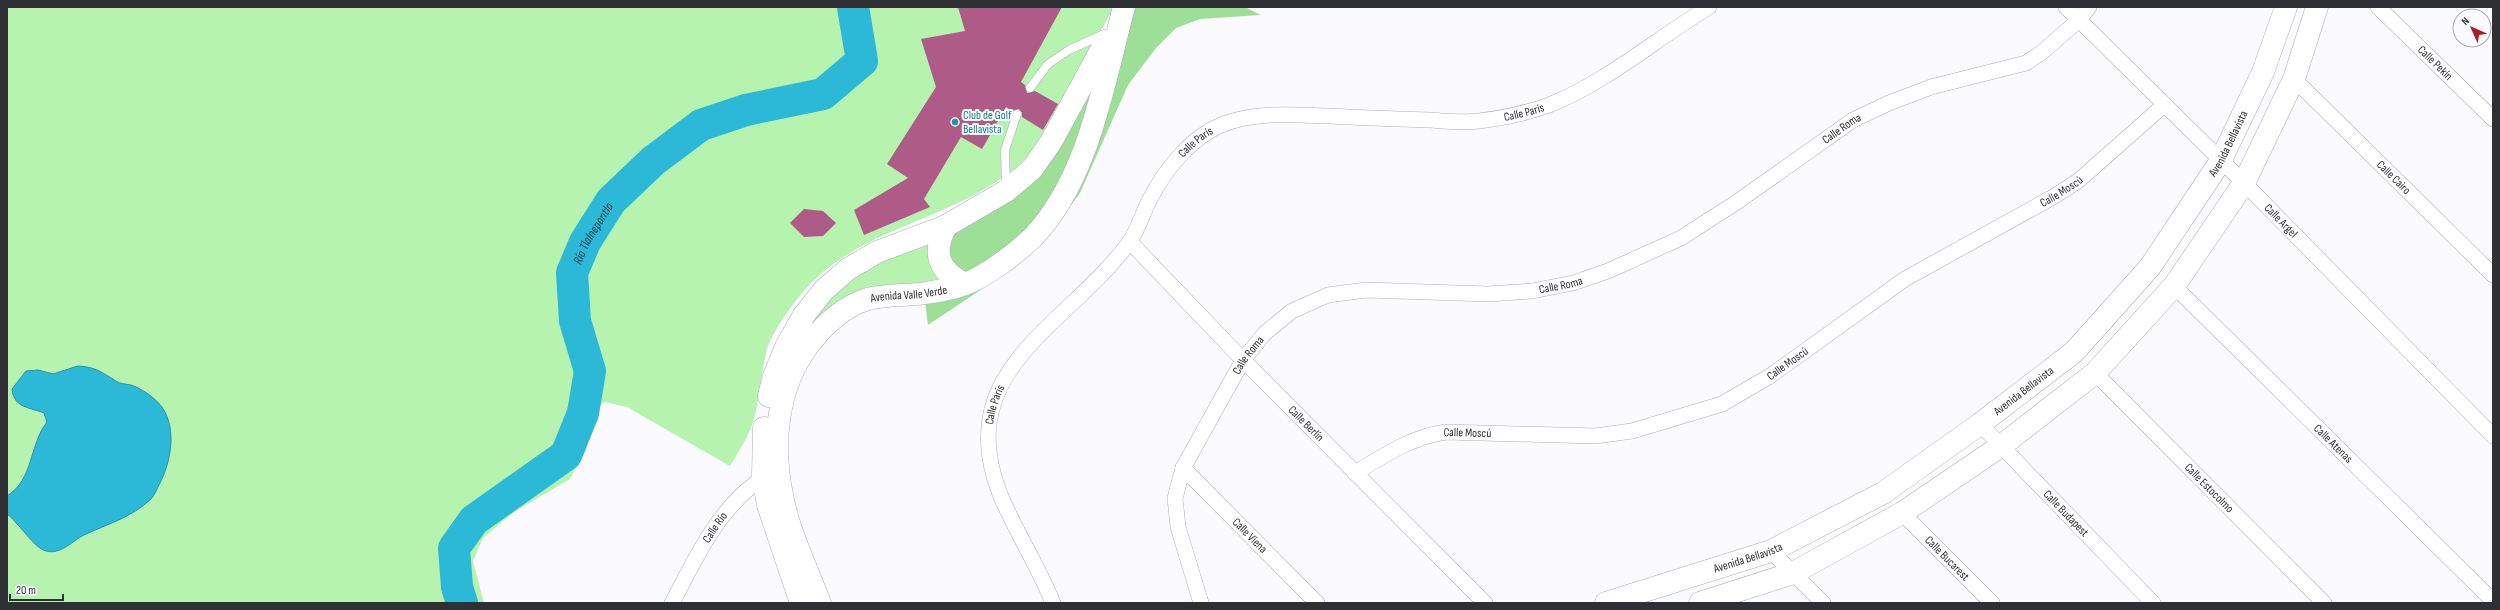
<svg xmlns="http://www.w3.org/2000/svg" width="2500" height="610" font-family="'Sofia Sans Condensed',sans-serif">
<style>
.green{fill:#b5f3ae}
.forest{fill:#9ddf96}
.water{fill:#2cb9d7;stroke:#2d90a6}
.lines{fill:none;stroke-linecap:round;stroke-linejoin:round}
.river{stroke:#2cb9d7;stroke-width:32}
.building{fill:#ae5b88}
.lane-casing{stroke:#acaeb6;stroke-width:9}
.street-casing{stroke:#acaeb6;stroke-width:16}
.secondary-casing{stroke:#acaeb6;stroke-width:23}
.lane{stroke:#fff;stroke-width:8}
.street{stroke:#fff;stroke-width:15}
.secondary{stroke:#fff;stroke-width:22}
.culture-dot{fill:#0f9aa8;stroke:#fbfbff;stroke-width:1.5}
.labels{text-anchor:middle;stroke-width:4;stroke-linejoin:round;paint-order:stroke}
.street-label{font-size:12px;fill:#2f3033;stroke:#fbfbff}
.culture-label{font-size:12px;fill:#0d838f;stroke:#fbfbff;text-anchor:start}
.water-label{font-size:13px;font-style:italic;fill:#03414d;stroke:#fbfbff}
</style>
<rect width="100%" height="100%" fill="#fbfbff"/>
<g class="green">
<path d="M7,7H853L854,13L853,7H1114C1096,40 1077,73 1059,106C1048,126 1037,150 1020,164C959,218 871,224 812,282C798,296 770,333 766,353C760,378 760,406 750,430C745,442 737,454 730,466L627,407L605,402L595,409L586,450L570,479L514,512L483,538L473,561L484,603H7Z"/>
<path d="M937,232L967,278L876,291L783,358L850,271Z"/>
</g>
<path class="forest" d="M1133,7H1245L1261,15L1200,19L1176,28L1156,48L1128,85L1080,193L1047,237L1012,269L928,325L923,286L966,278L946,257L950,227L1009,195Z"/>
<path class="water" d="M78,366C96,367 101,372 116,381C120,384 126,384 131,385C138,387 147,393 152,397C179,417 173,457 160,483C157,488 155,495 151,499C131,518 107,524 84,535C72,541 61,555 46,551C34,548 19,523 7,514V496C34,479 29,445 47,422L44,413C29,407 14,408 12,389L26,371L38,370L53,374Z"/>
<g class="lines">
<path class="river" id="s1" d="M462,603L457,587L454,548L474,520L566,455L583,413L590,371L575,321L572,273L585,242L611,201L653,161L701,125L746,110L823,94L862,61L853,7"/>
</g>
<g class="building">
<path d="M958,7H1062L1021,82L1025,85L1027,93L1035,91L1058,104L1043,130L1022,117V113L1019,109L1012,111L1006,107L982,149L961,137L924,199L930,207L864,235L854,210L908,178L887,164L936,87L921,39L965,31Z"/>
<path d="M804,209L823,211L836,223L823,236L804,237L790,223Z"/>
</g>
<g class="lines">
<defs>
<g id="lane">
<path d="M1030,88L1048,64L1069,50L1104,34"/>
<path d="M1006,187L1005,150L1017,114"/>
</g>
<g id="street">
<path id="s2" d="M2066,7L2244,183L2493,436"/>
<path id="s3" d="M2378,7L2493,119"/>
<path id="s4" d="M2294,79L2493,275"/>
<path id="s5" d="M1130,242L1243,360L1485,603"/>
<path id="s6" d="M2174,286L2493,601"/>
<path id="s7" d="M2095,373L2324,603"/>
<path id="s8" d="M1980,424L2153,603"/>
<path id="s9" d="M1183,468L1317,603"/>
<path id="s10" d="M1355,473C1385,455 1411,437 1446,432L1595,436L1632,431L1722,404L1770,376L1905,279L2053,197L2078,181L2163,106"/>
<path id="s11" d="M1902,513L1992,603"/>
<path d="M1771,551L1823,603"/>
<path id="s12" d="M672,603C694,562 712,521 747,490C755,484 761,477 770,474"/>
<path id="s13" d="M1053,603C1038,565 1015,531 1000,494C951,370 1066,327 1128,244C1138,231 1142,214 1150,199C1165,170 1190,138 1221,125C1256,111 1294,115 1330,116C1364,118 1397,119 1430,120C1446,121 1463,123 1479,121C1503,118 1527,113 1549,105C1607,82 1656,39 1709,7"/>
<path id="s14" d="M1201,603L1178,527L1175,498L1183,468L1243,360L1265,333L1292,311L1328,295L1366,290L1488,294L1532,291L1573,283L1608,271L1681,238L1737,202L1853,120L1889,103L1931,87L2026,63L2041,53L2079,20L2089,7"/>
</g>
<g id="secondary">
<path d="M946,226C932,253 938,271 965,284"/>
<path d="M769,396L774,376L786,347L804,315L824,290L848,269L877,252L946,226L1006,191L1032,169L1051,142L1106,41"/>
<path d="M764,428L763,477L768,505L801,603"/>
<path id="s15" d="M820,603C808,572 789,531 783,500C771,446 776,387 810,343C825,324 844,306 868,299C887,294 908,296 926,293C939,291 953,289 965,284C987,276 1015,254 1032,238C1088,182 1104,81 1124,7"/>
<path id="s16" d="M1606,603L1771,551L1883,493L1980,424L2074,352L2150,267L2220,162L2263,72L2286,7"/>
<path d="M1700,603L1793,573L1902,513L2001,446L2095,373L2174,286L2244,183L2294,79L2317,7"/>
</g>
</defs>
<use href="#lane" class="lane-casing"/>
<use href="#street" class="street-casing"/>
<use href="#secondary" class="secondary-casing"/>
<use href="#lane" class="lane"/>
<use href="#street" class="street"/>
<use href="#secondary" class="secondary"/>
</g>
<circle class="culture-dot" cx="955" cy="122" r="4"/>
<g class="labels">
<g class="street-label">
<text dy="4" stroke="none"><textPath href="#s3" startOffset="80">Calle Pekín</textPath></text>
<text dy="4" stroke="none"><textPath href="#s13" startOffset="884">Calle París</textPath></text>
<text dy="4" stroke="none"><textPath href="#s14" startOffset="930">Calle Roma</textPath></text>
<text dy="4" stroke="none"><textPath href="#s13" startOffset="548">Calle París</textPath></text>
<text dy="4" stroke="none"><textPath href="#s16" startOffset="797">Avenida Bellavista</textPath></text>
<text dy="4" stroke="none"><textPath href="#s4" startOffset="140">Calle Cairo</textPath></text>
<text dy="4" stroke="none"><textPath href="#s10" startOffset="782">Calle Moscú</textPath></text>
<text dy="4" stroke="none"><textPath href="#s2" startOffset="303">Calle Argel</textPath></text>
<text dy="4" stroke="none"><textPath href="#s14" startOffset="606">Calle Roma</textPath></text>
<text dy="4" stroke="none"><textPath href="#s15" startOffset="389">Avenida Valle Verde</textPath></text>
<text dy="4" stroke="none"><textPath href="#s14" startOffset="270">Calle Roma</textPath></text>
<text dy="4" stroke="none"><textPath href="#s10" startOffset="458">Calle Moscú</textPath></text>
<text dy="4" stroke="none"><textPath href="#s16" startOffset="473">Avenida Bellavista</textPath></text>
<text dy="4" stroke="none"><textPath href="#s13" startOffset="213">Calle París</textPath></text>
<text dy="4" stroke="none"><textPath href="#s5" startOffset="253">Calle Berlín</textPath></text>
<text dy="4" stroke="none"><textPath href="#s10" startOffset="122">Calle Moscú</textPath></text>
<text dy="4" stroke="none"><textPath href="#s6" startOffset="224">Calle Atenas</textPath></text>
<text dy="4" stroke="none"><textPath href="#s7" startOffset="162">Calle Estocolmo</textPath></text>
<text dy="4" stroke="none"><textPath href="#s8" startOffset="124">Calle Budapest</textPath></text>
<text dy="4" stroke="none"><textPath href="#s12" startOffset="87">Calle Río</textPath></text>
<text dy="4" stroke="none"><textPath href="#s9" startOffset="95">Calle Viena</textPath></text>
<text dy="4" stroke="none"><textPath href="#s16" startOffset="149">Avenida Bellavista</textPath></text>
<text dy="4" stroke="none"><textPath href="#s11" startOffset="64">Calle Bucarest</textPath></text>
</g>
<g class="culture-label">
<text x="963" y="119">Club de Golf<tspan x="963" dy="14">Bellavista</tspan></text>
</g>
<g class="water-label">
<text dy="5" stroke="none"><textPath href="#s1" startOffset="436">Río Tlalnepantla</textPath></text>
</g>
</g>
<rect width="2500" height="610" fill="none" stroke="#2f3033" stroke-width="16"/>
<g transform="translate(2472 28) rotate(315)"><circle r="19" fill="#fbfbff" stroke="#a9aaad"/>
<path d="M0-3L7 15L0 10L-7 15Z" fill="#ae1b23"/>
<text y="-6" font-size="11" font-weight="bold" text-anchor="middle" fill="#2f3033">N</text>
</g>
<path d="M10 594v6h53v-6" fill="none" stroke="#2f3033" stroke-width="2"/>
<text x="16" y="594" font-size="12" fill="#2f3033" stroke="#fbfbff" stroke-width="3" paint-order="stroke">20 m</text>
</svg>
